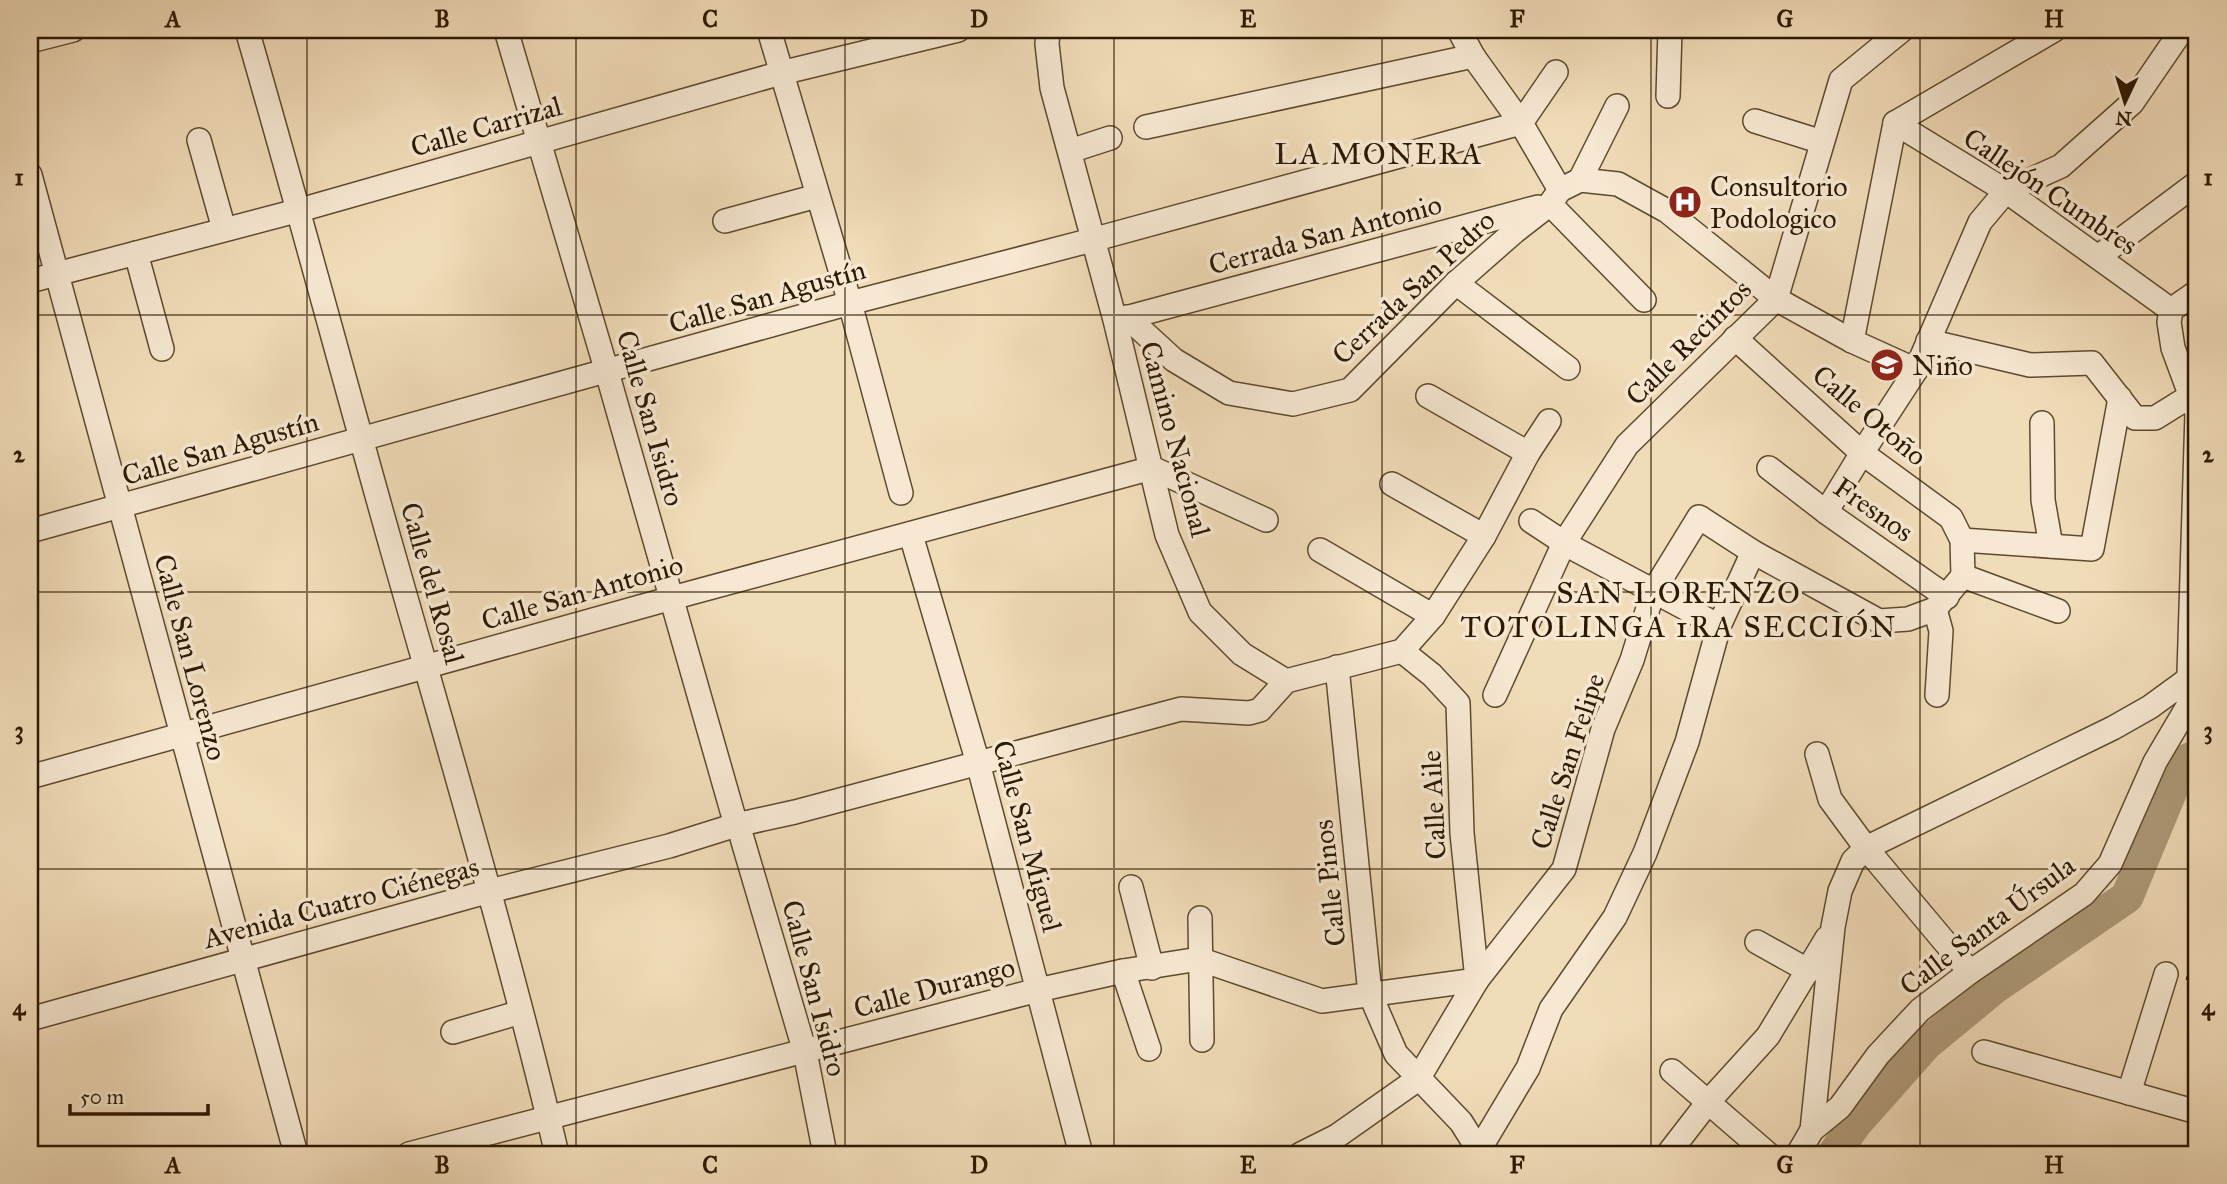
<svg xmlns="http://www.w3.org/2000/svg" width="2227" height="1184" font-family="'IM FELL Great Primer',serif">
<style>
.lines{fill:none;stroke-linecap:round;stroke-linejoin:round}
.river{stroke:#ae9a7a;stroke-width:33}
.minor-casing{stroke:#5e4a2e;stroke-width:26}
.path{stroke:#2d1900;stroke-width:3.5;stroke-dasharray:5 3.5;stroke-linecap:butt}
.minor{stroke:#f6e8d2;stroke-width:23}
.grid{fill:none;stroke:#2d1900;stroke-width:2;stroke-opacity:0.55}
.labels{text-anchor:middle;stroke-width:7;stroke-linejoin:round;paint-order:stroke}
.street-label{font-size:28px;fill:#2d1900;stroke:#f6e8d2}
.poi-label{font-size:28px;fill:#2d1900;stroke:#f6e8d2;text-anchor:start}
.neighbourhood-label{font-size:30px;letter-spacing:2px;fill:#2d1900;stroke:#f6e8d2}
.neatline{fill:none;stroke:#2d1900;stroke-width:2.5}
.grid-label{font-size:23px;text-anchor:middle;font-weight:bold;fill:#2d1900}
</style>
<rect width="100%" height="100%" fill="#f1dcb9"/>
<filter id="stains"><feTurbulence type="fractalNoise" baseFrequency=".00286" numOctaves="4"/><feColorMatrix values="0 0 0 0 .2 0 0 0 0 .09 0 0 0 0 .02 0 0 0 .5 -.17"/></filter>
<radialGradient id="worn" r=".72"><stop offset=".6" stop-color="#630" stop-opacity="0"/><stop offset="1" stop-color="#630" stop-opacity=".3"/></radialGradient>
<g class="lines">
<path class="river" d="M1834,1154L1855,1124L1926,1044L1994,988L2127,897L2183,762L2197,756"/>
<defs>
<g id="minor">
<path d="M247,30C297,202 343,376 392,549C449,750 509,951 557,1154"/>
<path d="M506,30L607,372L736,825"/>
<path d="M769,30L850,303L901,493"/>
<path d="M1048,30L1047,44L1052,88L1115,320L1167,535L1200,612L1242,654L1286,681L1402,651L1433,616L1484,536L1528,453L1549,421"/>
<path d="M1459,30L1473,56L1521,123L1560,190"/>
<path d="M30,41L73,30"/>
<path d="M1668,96L1670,30"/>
<path d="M1755,121L1822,142"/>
<path d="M1521,123L1556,72"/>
<path d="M1895,123L2006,191L2171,310"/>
<path d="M1146,127L1473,56"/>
<path d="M199,140L224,229"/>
<path d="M1070,151L1110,138"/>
<path d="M30,175L296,1154"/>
<path d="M1580,180L1617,106"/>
<path d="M1550,204L1644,300"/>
<path d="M725,221L817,196"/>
<path d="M136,253L162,349"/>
<path d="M2098,257L2197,183"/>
<path d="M30,281L300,210L781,73L958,30"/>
<path d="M1456,283L1568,368"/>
<path d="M1127,317L1174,360L1229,393L1293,404L1350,390L1456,283L1514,232L1550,204L1560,190L1580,180L1618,184L1667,211L1776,299L1852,341L1916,370"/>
<path d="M1118,320L1538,207"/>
<path d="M1852,341L1895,123L2054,30"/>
<path d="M1928,341L2030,365L2092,363L2135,418H2155L2192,395"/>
<path d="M1428,396L1528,453"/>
<path d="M2042,423L2043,500L2051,546"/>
<path d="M1769,468L1826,512L1947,597"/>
<path d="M1392,484L1484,536"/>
<path d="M1826,512L1862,453L1916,370L1980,222L2006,191L2061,166L2132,103L2182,30"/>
<path d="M1531,521L1569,546L1719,626"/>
<path d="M30,531L850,303L1092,240L1521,123"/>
<path d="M911,535L978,763L1081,1154"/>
<path d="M1962,540L2092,549L2120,398"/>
<path d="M1320,550L1433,616"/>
<path d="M1963,576L2058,611"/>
<path d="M1935,609L1941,631L1937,695"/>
<path d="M1402,651L1432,675L1458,703L1462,833L1477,980"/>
<path d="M1337,667L1370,994L1396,1054L1461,1122L1481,1154"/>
<path d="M1495,695L1564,543L1627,445L1776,299L1841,80L1902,30"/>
<path d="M1817,754L1830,799L1866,848L1970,972"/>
<path d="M30,777L672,598L1152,468L1266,520"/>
<path d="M742,838L805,1052L825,1154"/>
<path d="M1131,887L1152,968"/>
<path d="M1200,918L1202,1040"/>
<path d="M1757,942L1809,971"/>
<path d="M1123,971L1149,1049"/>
<path d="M30,1019L490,891L669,846L736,825L795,812L1181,709L1249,713L1260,710L1286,681"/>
<path d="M453,1032L521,1012"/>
<path d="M1984,1052L2197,1112"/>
<path d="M1672,1071L1768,1154"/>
<path d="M2129,1093L2166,974"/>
<path d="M1812,1130L1833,927L1840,891L1853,861L1866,848L2113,728L2150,707L2187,680"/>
<path d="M1479,1150L1528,1068L1551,1009L1615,917L1645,853L1687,742L1719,626L1753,552"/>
<path d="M409,1154L1038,990L1123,971L1199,959L1322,1001L1477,980"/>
<path d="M1301,1154L1337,1136L1418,1079L1477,980L1564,869L1603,729L1632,660L1653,592L1699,517L1753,552L1879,621L1908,619L1935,609L1963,576L1962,540L1951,518L1862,453L1735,338"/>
<path d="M1668,1154L1709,1101L1768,1036L1827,938"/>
<path d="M1798,1154L1812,1130L1840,1107L1878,1055L1920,1010L1970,972L2084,894L2110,864L2155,762L2188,706L2197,413L2173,348L2169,322L2171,310L2197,292"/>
</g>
</defs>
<use href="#minor" class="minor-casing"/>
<path class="path" d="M2186,978L2197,980"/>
<use href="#minor" class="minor"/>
</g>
<path class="grid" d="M307,30V1154M576,30V1154M845,30V1154M1114,30V1154M1382,30V1154M1651,30V1154M1920,30V1154M30,315H2197M30,592H2197M30,869H2197"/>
<defs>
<symbol id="hospital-disc" viewBox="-11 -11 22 22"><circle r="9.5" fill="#8f2418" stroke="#f6e8d2"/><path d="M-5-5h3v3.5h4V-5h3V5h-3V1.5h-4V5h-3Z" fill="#fff"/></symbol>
<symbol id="school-disc" viewBox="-11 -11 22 22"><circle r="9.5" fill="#8f2418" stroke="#f6e8d2"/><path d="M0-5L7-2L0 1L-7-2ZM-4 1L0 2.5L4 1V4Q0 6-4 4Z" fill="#fff"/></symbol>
</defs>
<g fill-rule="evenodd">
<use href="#hospital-disc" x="1666" y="183" width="38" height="38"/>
<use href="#school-disc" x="1868" y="346" width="38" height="38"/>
</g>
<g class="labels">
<g class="street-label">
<text transform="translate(486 126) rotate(-16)" y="10">Calle Carrizal</text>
<text transform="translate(2051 191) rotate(34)" y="10">Callejón Cumbres</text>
<text transform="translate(1325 234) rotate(-15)" y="10">Cerrada San Antonio</text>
<text transform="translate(1413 287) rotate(-43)" y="10">Cerrada San Pedro</text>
<text transform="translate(767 296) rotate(-16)" y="10">Calle San Agustín</text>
<text transform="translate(1688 342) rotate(-45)" y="10">Calle Recintos</text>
<text transform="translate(1870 415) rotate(40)" y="10">Calle Otoño</text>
<text transform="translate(651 418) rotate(74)" y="10">Calle San Isidro</text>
<text transform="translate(1176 439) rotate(75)" y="10">Camino Nacional</text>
<text transform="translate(220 448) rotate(-16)" y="10">Calle San Agustín</text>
<text transform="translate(1874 509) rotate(35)" y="10">Fresnos</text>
<text transform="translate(433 583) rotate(74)" y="10">Calle del Rosal</text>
<text transform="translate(582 592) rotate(-16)" y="10">Calle San Antonio</text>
<text transform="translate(191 657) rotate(75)" y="10">Calle San Lorenzo</text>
<text transform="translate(1567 761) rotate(-72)" y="10">Calle San Felipe</text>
<text transform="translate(1433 805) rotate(-93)" y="10">Calle Aile</text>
<text transform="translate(1028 836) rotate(75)" y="10">Calle San Miguel</text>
<text transform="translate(1329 883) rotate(-96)" y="10">Calle Pinos</text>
<text transform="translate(341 902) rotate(-15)" y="10">Avenida Cuatro Ciénegas</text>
<text transform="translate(1987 925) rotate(-37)" y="10">Calle Santa Úrsula</text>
<text transform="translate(934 987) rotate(-15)" y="10">Calle Durango</text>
<text transform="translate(815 988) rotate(75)" y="10">Calle San Isidro</text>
</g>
<g class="poi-label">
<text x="1710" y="196">Consultorio<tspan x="1710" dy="32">Podologico</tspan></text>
<text x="1912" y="375">Niño</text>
</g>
<g class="neighbourhood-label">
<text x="1379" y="164">LA MONERA</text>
<text x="1679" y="603">SAN LORENZO<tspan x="1679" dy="34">TOTOLINGA 1RA SECCIÓN</tspan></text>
</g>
</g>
<rect width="2227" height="1184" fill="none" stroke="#f1dcb9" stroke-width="77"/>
<g transform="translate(2125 102) rotate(184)" stroke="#f6e8d2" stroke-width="5" paint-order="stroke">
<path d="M0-5L12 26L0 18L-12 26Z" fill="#2d1900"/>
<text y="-10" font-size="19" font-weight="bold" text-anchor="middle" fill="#2d1900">N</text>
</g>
<path d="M70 1104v10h138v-10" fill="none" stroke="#2d1900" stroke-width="3.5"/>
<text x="80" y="1104" font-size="21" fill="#2d1900" stroke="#f6e8d2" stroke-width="5" paint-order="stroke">50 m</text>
<rect x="38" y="38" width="2150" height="1108" class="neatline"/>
<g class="grid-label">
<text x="173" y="27">A</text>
<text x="442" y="27">B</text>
<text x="710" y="27">C</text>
<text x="979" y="27">D</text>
<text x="1248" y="27">E</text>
<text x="1517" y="27">F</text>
<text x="1785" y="27">G</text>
<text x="2054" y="27">H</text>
<text x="19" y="185">1</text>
<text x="2208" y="185">1</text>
<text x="19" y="462">2</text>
<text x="2208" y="462">2</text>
<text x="19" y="738">3</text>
<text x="2208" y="738">3</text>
<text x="19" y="1015">4</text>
<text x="2208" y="1015">4</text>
<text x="173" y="1173">A</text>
<text x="442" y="1173">B</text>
<text x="710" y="1173">C</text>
<text x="979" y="1173">D</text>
<text x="1248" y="1173">E</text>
<text x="1517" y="1173">F</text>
<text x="1785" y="1173">G</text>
<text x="2054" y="1173">H</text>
</g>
<rect width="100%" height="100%" filter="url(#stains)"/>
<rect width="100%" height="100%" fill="url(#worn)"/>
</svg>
